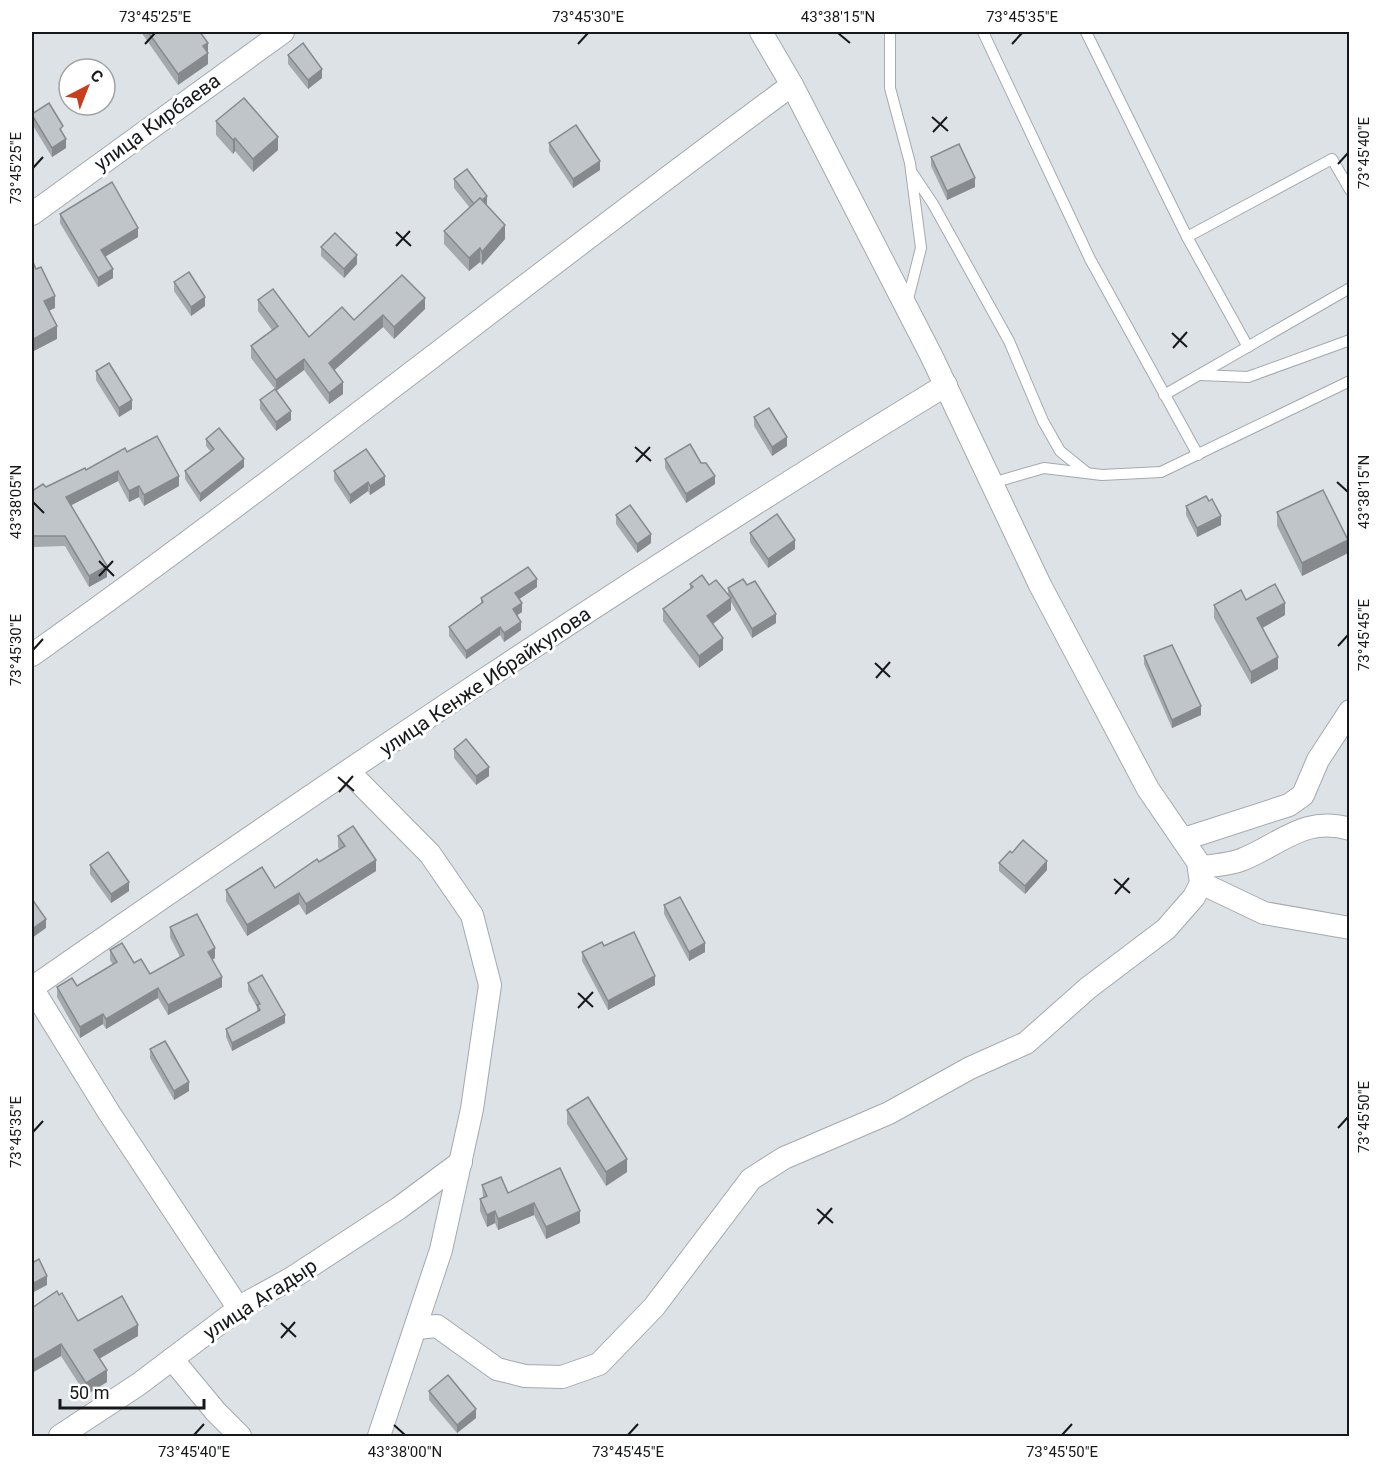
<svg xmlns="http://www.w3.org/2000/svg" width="1381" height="1468" font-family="Roboto,sans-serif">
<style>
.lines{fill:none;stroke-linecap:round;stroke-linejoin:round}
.service-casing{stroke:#a4a9ae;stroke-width:12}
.minor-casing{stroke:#a4a9ae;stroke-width:24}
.service{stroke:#fff;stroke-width:10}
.minor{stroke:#fff;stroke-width:22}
.wall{fill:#a4a9ad}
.shaded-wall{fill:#868a8d}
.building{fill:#bfc5c9;stroke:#868a8d;stroke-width:1.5}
.ticks{fill:none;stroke:#16181a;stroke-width:2}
.labels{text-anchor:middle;stroke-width:6;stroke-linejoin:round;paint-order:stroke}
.street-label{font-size:20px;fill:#16181a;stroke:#fff}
.neatline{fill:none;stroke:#16181a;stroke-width:2}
.ticks-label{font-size:15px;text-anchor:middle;fill:#16181a}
</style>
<rect width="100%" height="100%" fill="#dde2e7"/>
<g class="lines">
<defs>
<g id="service">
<path d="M890,32V88L910,163L921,248L907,303"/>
<path d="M983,32L1090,259L1198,455"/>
<path d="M1086,32L1187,237L1248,347"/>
<path d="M911,171L933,204L1009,341L1043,421L1060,451L1086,472"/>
<path d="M1187,237L1332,159L1350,190"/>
<path d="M1200,375L1248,377L1350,340"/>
<path d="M1164,395L1350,288"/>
<path d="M992,483L1044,468L1102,475L1161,472L1350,381"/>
</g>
<g id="minor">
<path d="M32,214L283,32"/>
<path d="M32,655C290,472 537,272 792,85"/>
<path d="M349,772L430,854L472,915L490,985L472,1109L441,1250L379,1436"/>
<path d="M1184,839L1289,805L1303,795L1318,760L1350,711"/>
<path d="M1199,868C1212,865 1228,865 1241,860C1280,845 1304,815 1350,829"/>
<path d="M1201,883L1264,913L1350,928"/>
<path d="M32,988C331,780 634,575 946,385"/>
<path d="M32,988L108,1111L239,1309"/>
<path d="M417,1328L437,1326L497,1369L525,1376L562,1377L599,1364L654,1307L751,1179L784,1158L889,1113L970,1068L1026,1043L1088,988L1166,929L1194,897L1201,883L1198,862L1148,789L1040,585L931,355L792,85L761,32"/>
<path d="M172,1359L216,1412L240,1436"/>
<path d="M60,1436L139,1384L245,1304L292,1278L399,1208L461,1162"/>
</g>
</defs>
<use href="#service" class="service-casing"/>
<use href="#minor" class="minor-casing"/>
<use href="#service" class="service"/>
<use href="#minor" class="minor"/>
</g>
<g class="wall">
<path d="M141,32H200L208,43V64L178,85Z"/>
<path d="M288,55L322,78L308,89L288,64Z"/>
<path d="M32,114L63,134L66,148L52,157L32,124Z"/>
<path d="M216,121L278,150L253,172L235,151L233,154L216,135Z"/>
<path d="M549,143L600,170L573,188L549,152Z"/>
<path d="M931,157L975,187L947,200L931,166Z"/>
<path d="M454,179L487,205L505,239L482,265L480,262L469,271L444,244V231L470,208L454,188Z"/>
<path d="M60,214L138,237L105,257L113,278L98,287L60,223Z"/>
<path d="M321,247L357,264L344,278L321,256Z"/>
<path d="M174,282L205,306L191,316L174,291Z"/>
<path d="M258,300L309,337L354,320L425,309L394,339L383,327L334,370L343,394L329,404L304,370L276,391L291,420L276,431L260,409V400L275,389L251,358V346L272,330L258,311Z"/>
<path d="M96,371L132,409L119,417L96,380Z"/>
<path d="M754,417L787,446L772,456L754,426Z"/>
<path d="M206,439L244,467L200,502L185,479V471L211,452L206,446Z"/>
<path d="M127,452L179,486L144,506L139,497L129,502L118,481L71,505L107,577L89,587L65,546L33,547L32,545V491L46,487Z"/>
<path d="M665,459L701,463L715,484L686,503L665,468Z"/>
<path d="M334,471L385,485L370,495L368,491L350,504L334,480Z"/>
<path d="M1186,506L1221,525L1197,537L1186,515Z"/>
<path d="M1277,512L1348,553L1302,576L1277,526Z"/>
<path d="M616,515L651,543L637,553L616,524Z"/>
<path d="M750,533L795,549L768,568L750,542Z"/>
<path d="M690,584L709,585L728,594V588L776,623L752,638L731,602V610L713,624L723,650L699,668L663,621V609L690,589Z"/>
<path d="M537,587L519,599L522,612L517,615L521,630L504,642L500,635L466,659L449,636V627L481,604V598Z"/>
<path d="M1214,605L1285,615L1262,628L1278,669L1251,684L1214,618Z"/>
<path d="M1144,656L1201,715L1172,728L1144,664Z"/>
<path d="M454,749L489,776L476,785L454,758Z"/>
<path d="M338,836L376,871L306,915L299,904L247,936L226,901V890L275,888L339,849L338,847Z"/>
<path d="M1012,853L1047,870L1025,894L999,871V863Z"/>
<path d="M90,865L129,891L111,903L90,874Z"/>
<path d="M664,905L705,952L689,961L664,914Z"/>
<path d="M170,927L215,958L212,960L222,987L168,1015L158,998L106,1029L103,1024L80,1038L57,997V987L77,986L113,965L110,960V950L134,963L150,974L180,957L170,937Z"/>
<path d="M604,946L655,985L608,1010L582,961V952Z"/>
<path d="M248,983L285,1023L232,1051L226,1037V1029L257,1012V1007L248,991Z"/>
<path d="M150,1049L189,1091L174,1100L150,1058Z"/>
<path d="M567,1110L627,1172L606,1186L567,1124Z"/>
<path d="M482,1185L508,1193L580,1223L546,1239L534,1215L498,1230L495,1223L487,1227L480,1211V1199L483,1197Z"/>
<path d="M59,1295L78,1321L138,1336L99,1358L107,1382L86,1395L61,1356L33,1372V1384L32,1308Z"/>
<path d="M429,1391L476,1418L457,1433L429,1400Z"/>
</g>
<g class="shaded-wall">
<path d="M208,43V64L178,85V74L203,46Z"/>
<path d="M322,69V78L308,89V80Z"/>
<path d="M278,137V150L253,172V159Z"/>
<path d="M235,138V151L233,154V140Z"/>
<path d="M66,139V148L52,157V148Z"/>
<path d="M600,161V170L573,188V179Z"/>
<path d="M975,178V187L947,200V191Z"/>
<path d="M487,196V205L475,214V206Z"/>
<path d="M505,225V239L482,265V252Z"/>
<path d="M138,228V237L101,259V250Z"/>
<path d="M480,248V262L469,271V258Z"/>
<path d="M357,255V264L344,278V269Z"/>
<path d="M113,269V278L98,287V278Z"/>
<path d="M55,296V308L44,313V301Z"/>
<path d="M205,297V306L191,316V307Z"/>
<path d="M425,298V309L394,339V327Z"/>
<path d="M383,315V327L329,375V363Z"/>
<path d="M57,326V339L32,352V340Z"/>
<path d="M304,359V370L276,391V380Z"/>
<path d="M343,382V394L329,404V393Z"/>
<path d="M132,400V409L119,417V408Z"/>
<path d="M291,411V420L276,431V422Z"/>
<path d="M787,437V446L772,456V447Z"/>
<path d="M244,459V467L200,502V494Z"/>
<path d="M118,471V481L66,508V497Z"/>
<path d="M179,476V486L144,506V495Z"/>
<path d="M385,476V485L370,495V486Z"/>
<path d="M715,476V484L686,503V494Z"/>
<path d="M368,482V491L350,504V495Z"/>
<path d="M139,486V497L129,502V491Z"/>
<path d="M1221,516V525L1197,537V528Z"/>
<path d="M651,534V543L637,553V544Z"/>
<path d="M795,540V549L768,568V559Z"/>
<path d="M1348,540V553L1302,576V563Z"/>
<path d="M107,566V577L89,587V576Z"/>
<path d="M537,579V587L515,602V593Z"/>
<path d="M731,598V610L707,628V616Z"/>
<path d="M522,603V612L513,618V609Z"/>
<path d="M1285,603V615L1257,631V618Z"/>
<path d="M776,614V623L752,638V629Z"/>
<path d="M521,622V630L504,642V633Z"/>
<path d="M500,627V635L466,659V651Z"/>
<path d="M723,638V650L699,668V656Z"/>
<path d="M1278,657V669L1251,684V672Z"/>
<path d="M1201,706V715L1172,728V720Z"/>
<path d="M489,767V776L476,785V776Z"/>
<path d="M376,860V871L306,915V904Z"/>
<path d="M1047,861V870L1025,894V886Z"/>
<path d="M129,882V891L111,903V894Z"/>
<path d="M299,893V904L247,936V925Z"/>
<path d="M46,919V928L32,938V929Z"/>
<path d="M705,943V952L689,961V952Z"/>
<path d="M215,948V958L208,962V952Z"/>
<path d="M655,976V985L608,1010V1001Z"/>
<path d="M222,977V987L168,1015V1005Z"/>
<path d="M158,988V998L106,1029V1019Z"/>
<path d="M103,1014V1024L80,1038V1027Z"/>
<path d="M285,1015V1023L232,1051V1043Z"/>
<path d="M189,1082V1091L174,1100V1091Z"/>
<path d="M627,1159V1172L606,1186V1172Z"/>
<path d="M534,1203V1215L498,1230V1219Z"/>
<path d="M495,1211V1223L487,1227V1215Z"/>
<path d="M580,1211V1223L546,1239V1227Z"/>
<path d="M47,1276V1285L32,1293V1284Z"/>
<path d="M138,1325V1336L94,1362V1350Z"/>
<path d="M61,1344V1356L32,1373V1361Z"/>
<path d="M107,1370V1382L86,1395V1383Z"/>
<path d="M33,1372V1384L32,1385V1373Z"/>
<path d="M476,1409V1418L457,1433V1425Z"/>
</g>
<g class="building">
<path d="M148,32H200L208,43L203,46L208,53L178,74Z"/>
<path d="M303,43L322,69L308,80L288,55Z"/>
<path d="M244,98L278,137L253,159L235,138L233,140L216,121Z"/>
<path d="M49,103L63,126L60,129L66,139L52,148L32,115V114Z"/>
<path d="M576,125L600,161L573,179L549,143Z"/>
<path d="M959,144L975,178L947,191L931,157Z"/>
<path d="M467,169L487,196L482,200L480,198L474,204L454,179Z"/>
<path d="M112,182L138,228L101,250L113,269L98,278L60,214Z"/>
<path d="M480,198L505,225L482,252L480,248L469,258L444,231Z"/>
<path d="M335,233L357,255L344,269L321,247Z"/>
<path d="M32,260L36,269L41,267L55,296L44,301L57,326L32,340Z"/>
<path d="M189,272L205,297L191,307L174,282Z"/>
<path d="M402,275L425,298L394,327L383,315L329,363L343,382L329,393L304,359L276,380L251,346L278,326L258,300L273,289L309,337L342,307L354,320Z"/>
<path d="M109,363L132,400L119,408L96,371Z"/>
<path d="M275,389L291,411L276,422L260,400Z"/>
<path d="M769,408L787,437L772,447L754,417Z"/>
<path d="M219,428L244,459L200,494L185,471L214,449L206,439Z"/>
<path d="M157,436L179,476L144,495L139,486L129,491L118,471L66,497L107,566L89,576L65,536H33L32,534V491L43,484L46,487L85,468L86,470L125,448L127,452Z"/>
<path d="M690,444L701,463H706L715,476L686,494L665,459Z"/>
<path d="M366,449L385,476L370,486L368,482L350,495L334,471Z"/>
<path d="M1323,490L1348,540L1302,563L1277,512Z"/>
<path d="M1206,496L1209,501L1212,499L1221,516L1197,528L1186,506Z"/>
<path d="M630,505L651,534L637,544L616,515Z"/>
<path d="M777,514L795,540L768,559L750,533Z"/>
<path d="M528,567L537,579L515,593L522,603L513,609L521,622L504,633L500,627L466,651L449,627L483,602L481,598Z"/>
<path d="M702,575L709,585L716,580L731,598L707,616L723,638L699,656L663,609L693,587L690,584Z"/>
<path d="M743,579L747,585L755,581L776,614L752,629L728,588Z"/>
<path d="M1275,584L1285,603L1257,618L1278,657L1251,672L1214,605L1241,590L1246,600Z"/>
<path d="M1172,645L1201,706L1172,720L1144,656Z"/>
<path d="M466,739L489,767L476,776L454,749Z"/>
<path d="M353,826L376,860L306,904L299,893L247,925L226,890L262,867L275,888L317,859L319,862L345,846L338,836Z"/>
<path d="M1023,840L1047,861L1025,886L999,863L1010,851L1012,853Z"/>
<path d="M108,852L129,882L111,894L90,865Z"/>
<path d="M680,897L705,943L689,952L664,905Z"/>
<path d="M32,899L46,919L32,929Z"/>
<path d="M197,914L215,948L208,952L222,977L168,1005L158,988L106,1019L103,1014L80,1027L57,987L72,978L77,986L117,962L110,950L122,943L134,963L141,959L150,974L184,955L170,927Z"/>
<path d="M634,932L655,976L608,1001L582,952L602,942L604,946Z"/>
<path d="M262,975L285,1015L232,1043L226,1029L260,1010L257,1005L260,1004L248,983Z"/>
<path d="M165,1041L189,1082L174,1091L150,1049Z"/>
<path d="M588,1097L627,1159L606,1172L567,1110Z"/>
<path d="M560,1168L580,1211L546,1227L534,1203L498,1219L495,1211L487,1215L480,1199L487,1196L482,1185L501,1177L508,1193Z"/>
<path d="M39,1259L47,1276L32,1284V1263Z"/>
<path d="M57,1291L59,1295L62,1293L78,1321L122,1296L138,1325L94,1350L107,1370L86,1383L61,1344L32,1361V1308Z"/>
<path d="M448,1375L476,1409L457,1425L429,1391Z"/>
</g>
<path class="ticks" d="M838,33L850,43M145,44L155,33M578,44L588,33M1012,44L1022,33M932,117L948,131M933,132L947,117M1338,164L1348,153M33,168L43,157M396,232L411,246M396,246L410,231M1172,333L1187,347M1173,348L1187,332M635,447L651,461M636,462L650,447M1337,482L1348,492M33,502L44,513M99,561L114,576M99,576L113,561M1338,646L1348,635M33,650L43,639M875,663L890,677M876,678L890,662M338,777L354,791M339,792L353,776M1114,879L1130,893M1115,894L1129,878M578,993L593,1007M578,1008L593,992M1338,1128L1348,1117M33,1132L43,1121M817,1209L833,1223M818,1224L832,1208M281,1323L296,1337M281,1338L295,1322M394,1425L405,1435M194,1435L204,1424M628,1435L638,1424M1062,1435L1072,1424"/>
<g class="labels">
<g class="street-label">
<text transform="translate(157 122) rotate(-36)" y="7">улица Кирбаева</text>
<text transform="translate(485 681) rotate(-34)" y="7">улица Кенже Ибрайкулова</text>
<text transform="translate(260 1299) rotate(-33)" y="7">улица Агадыр</text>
</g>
</g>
<rect width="1381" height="1468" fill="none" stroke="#ffffff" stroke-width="66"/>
<g transform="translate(87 87) rotate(42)"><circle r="28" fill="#ffffff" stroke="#a2a3a3" stroke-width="1.5"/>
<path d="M0-4.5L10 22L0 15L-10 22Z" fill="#c73d1d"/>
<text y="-9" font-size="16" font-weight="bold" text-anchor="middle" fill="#16181a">С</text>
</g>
<path d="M60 1399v9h144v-9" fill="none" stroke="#16181a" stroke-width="3"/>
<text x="69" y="1399" font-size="18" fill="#16181a" stroke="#ffffff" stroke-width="4.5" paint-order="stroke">50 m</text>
<rect x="33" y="33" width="1315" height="1402" class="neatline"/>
<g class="ticks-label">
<text x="155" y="22">73°45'25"E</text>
<text x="588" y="22">73°45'30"E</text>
<text x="838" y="22">43°38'15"N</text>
<text x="1022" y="22">73°45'35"E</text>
<text transform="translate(1364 153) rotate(-90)" y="5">73°45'40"E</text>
<text transform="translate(16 168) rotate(-90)" y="5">73°45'25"E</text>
<text transform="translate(1364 492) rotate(-90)" y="5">43°38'15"N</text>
<text transform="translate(16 502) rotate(-90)" y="5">43°38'05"N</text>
<text transform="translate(1364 635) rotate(-90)" y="5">73°45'45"E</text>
<text transform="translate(16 650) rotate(-90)" y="5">73°45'30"E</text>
<text transform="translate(1364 1117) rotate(-90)" y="5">73°45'50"E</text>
<text transform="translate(16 1132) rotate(-90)" y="5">73°45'35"E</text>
<text x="194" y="1457">73°45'40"E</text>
<text x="405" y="1457">43°38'00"N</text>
<text x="628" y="1457">73°45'45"E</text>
<text x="1062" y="1457">73°45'50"E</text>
</g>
</svg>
